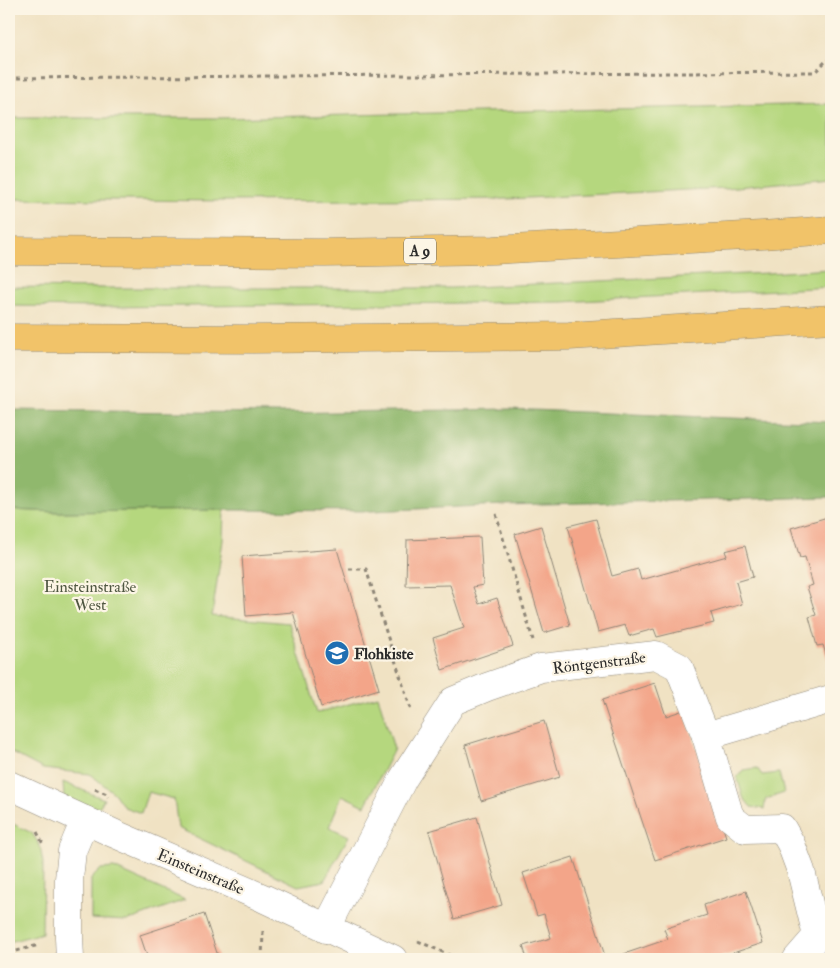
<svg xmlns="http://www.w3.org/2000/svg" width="840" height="968" font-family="'IM FELL Double Pica',serif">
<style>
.green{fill:#b5d77e;stroke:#708154}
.forest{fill:#90b86d;stroke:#5e724c}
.building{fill:#f3a589}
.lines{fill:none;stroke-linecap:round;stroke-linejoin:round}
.street-casing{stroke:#8e8677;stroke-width:29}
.highway-casing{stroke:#8e8677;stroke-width:29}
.path{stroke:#8e8677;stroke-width:3;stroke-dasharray:4 4;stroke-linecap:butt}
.street{stroke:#fff;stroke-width:28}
.highway{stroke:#f1c369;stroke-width:28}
.labels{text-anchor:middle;stroke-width:4.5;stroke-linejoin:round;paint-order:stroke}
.shield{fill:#fcf5e5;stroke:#6a6863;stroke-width:1}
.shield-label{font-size:15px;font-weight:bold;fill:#2b2b2b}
.park-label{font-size:16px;fill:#4e5640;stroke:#fcf5e5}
.poi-label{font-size:16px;font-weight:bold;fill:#2b2b2b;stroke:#fcf5e5;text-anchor:start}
.street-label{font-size:16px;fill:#2b2b2b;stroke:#fcf5e5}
</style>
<rect width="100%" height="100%" fill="#fcf5e5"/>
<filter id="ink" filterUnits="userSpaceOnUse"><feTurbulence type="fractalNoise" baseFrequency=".02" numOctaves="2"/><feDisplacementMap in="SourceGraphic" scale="10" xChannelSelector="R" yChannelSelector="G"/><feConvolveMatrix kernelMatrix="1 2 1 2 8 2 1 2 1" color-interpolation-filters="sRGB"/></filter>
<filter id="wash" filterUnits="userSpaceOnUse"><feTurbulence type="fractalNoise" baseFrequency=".0096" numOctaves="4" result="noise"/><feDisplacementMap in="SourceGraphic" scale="20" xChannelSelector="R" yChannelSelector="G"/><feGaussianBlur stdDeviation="1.12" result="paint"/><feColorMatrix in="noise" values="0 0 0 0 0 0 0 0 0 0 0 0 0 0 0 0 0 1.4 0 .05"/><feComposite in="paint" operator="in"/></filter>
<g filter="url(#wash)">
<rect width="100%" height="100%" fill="#f0e2c3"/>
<g class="green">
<path d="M831,104V178L726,188L507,199L227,201L9,199V118H220Z"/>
<path d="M831,269V287L562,302L101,307L9,306V287L104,288H452L768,273Z"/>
<path d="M9,510L59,512L224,510L223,540L212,616L289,623L317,713L378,696L394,749L365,806L342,795L329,827L349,836L324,881L298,886L178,828L174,799L148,792L141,813L124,807L114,793L90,774L43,769L9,751Z"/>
<path d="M757,768L762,775L779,773L784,793L766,799L764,809L751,807L743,797L737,777L743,770Z"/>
<path d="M63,782L104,799L100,806L93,810L64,799Z"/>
<path d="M9,822L32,833L40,846L43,863L42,933L9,942Z"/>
<path d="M114,868L185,900L127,921L91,919V879L101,869Z"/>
</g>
<path class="forest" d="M508,409L831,422V497L503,505L372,511L224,510L59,512L9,510V410L277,413Z"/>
<g id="blocks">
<g class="building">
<path d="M831,516V670L823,645L817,646L809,617L816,615L807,587L813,585L805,557L800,558L791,528Z"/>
<path d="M596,519L612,576L638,569L641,580L727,556L725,551L745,546L753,577L736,582L742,604L711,613L714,623L657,637L654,629L629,636L625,625L598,632L568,526Z"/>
<path d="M541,526L570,625L544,633L515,534Z"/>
<path d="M480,537L483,585L473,587L479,604L497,598L513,646L442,670L433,638L464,628L450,585L406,586L407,540Z"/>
<path d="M337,549L379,689L321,707L293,612L246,616L242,556Z"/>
<path d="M655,683L666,716L684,710L726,837L655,860L602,700Z"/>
<path d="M544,721L560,777L481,801L465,745Z"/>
<path d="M477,817L502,905L454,919L429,831Z"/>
<path d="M573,857L606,959H527L523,946L551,938L544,914L537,916L523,873Z"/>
<path d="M746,891L763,943L721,957V959H625L624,954L668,939L664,929L707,915L704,905Z"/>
<path d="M204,914L219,959H148L140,935Z"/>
</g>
</g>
</g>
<g filter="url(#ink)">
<use href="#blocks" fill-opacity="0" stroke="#8e8677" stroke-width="1"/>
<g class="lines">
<defs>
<g id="street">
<path d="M706,736L831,699"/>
<path d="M9,785L115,834L263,898L393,959"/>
<path d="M326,929L403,779L453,701L487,687L541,668L656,655L679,667L706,736L730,817L745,829L782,828L791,844L801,871L817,936L797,959"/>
<path d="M70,959L69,937V879L72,851L85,820"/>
</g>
<g id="highway">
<path d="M9,251L325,253L493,250L762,235L831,230"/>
<path d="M9,338L253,339L569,336L831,319"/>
</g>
</defs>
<use href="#street" class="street-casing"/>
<use href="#highway" class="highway-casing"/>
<g class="path">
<path d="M9,78L815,72L831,56"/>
<path d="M496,514L533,640"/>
<path d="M349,569H366L411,710"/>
<path d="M95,789L107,794L108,797"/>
<path d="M37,832L43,844"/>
<path d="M418,941L458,959"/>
<path d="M9,953L39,945"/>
<path d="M262,959L263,931"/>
</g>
<use href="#street" class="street"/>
<use href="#highway" class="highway"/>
</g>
</g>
<defs>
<symbol id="school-disc" viewBox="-11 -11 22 22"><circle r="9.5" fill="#1f6fb2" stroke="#fcf5e5"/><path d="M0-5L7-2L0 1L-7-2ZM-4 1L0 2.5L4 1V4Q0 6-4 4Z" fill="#fff"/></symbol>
</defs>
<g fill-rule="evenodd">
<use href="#school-disc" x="323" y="639" width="28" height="28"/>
</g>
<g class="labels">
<rect class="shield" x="404" y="238.5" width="32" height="25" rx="4"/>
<g class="shield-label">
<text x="420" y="256">A 9</text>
</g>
<g class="park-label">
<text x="90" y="592">Einsteinstraße<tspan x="90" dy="18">West</tspan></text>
</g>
<g class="poi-label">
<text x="354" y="659">Flohkiste</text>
</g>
<g class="street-label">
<text transform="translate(599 662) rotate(-7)" y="6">Röntgenstraße</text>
<text transform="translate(201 871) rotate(23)" y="6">Einsteinstraße</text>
</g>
</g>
<rect width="840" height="968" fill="none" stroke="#fcf5e5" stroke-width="30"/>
</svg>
